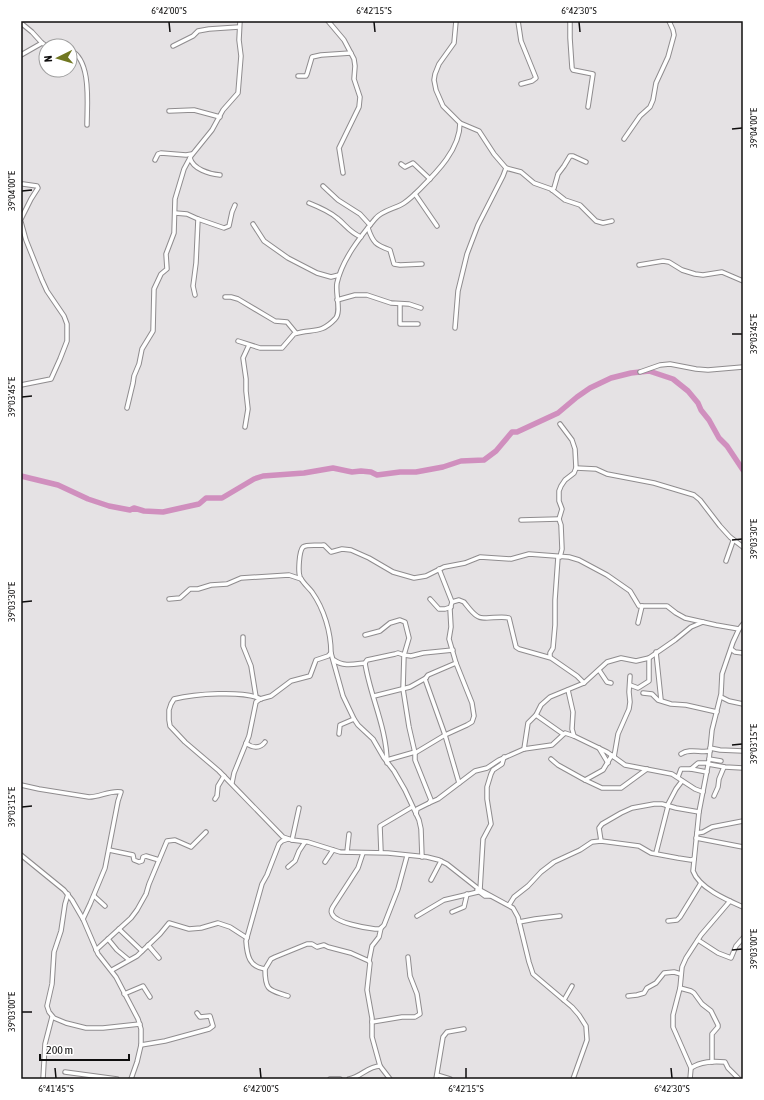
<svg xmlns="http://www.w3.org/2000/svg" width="764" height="1100" font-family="'Asap Condensed',sans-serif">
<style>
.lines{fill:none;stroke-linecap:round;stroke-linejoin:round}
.river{stroke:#d08fbe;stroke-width:5.5}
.minor-casing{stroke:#8f8c8e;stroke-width:5.5}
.minor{stroke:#fff;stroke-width:3.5}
.ticks{fill:none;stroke:#0f0e0e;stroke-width:1.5}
.neatline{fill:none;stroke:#0f0e0e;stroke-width:1.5}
.ticks-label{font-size:10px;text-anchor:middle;fill:#0f0e0e}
</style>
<rect width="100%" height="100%" fill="#e5e2e4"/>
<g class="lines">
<path class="river" d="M21,476L58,485L88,499L109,506L130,510L134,508L144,511L163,512L199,504L206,498H222L254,479L263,476L304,473L333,468L352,472L361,471L371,472L377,475L400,472H416L443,467L461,461L484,460L496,451L512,432H517L558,413L577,397L590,388L611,378L631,373L649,371L673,379L688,391L698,403L701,410L709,420L719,438L727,446L743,470"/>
<defs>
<g id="minor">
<path d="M328,21L344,40L354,59L355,66L354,79L360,97L359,107L339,148L343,173"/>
<path d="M518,21L521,41L536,78L532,81L521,84"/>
<path d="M570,21V38L572,68L573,70L593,74L588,107"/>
<path d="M21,23L32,32L42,43L47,46"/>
<path d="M173,46L193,36L198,31L209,29L239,27"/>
<path d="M70,50C92,60 87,104 87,125"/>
<path d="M21,55L42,43"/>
<path d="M298,76H306L307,74L312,57L321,55L351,53"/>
<path d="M169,111L194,110L220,117"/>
<path d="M460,123L479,131L494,154L506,168L521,172L534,183L551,189L565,200L580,205L596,221L603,223L612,221"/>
<path d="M624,139L640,116L650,107L653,100L656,83L668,57L674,35L673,30L669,21"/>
<path d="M190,158C193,169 209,174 220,175"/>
<path d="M155,160L158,154L161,153L186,155L192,154"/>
<path d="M401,164L405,167L413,163L430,179"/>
<path d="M323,186L338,200L360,214L370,225"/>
<path d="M552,190L554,188L558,174L564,166L570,156H573L586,162"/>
<path d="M415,194L437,226"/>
<path d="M309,203C319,207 329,211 337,218C346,225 349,232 361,237"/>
<path d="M175,213L187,214L198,219L224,228L229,226L232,212L235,205"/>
<path d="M21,219L31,199L38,188L37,186L23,184"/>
<path d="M21,222L26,240L42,280L47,291L64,316L67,324V341L60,359L51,379L21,385"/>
<path d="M253,224L264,241L288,258L317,273L331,277L339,275"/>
<path d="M368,228C373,243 376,245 390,250L394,264L400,265L422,264"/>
<path d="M639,265L663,261L669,262L682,270L695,274L703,275L722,272L743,281"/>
<path d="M195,295L193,286L196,263L198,219"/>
<path d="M225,297H231L238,299L275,321L287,322L296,333"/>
<path d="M337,300L355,295H367L391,303L409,304L421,308"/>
<path d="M400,304V324H418"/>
<path d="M455,328L458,291L467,254L478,225L503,176L506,168"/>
<path d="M238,341L260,348H282L294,334C312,328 320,335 335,319C342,312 335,294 337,283C342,260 360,237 375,219C382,210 395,209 404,203C410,199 415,194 420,189C437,172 460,149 460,123L443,106L436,90L434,80L435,74L439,64L454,43L456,21"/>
<path d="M640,372L660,365L670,364L696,369L708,370L743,367"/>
<path d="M127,408L133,383L134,376L139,364L142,349L153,331L154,289L161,274L167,269L166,254L174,233L175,199L184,169L191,156L212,130L223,110L238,93L241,56L239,40L240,21"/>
<path d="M560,424L572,440L575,449L576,468L574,473L565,480L561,486L559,491V501L562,509L559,519L561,525L562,549L560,557"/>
<path d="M245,427L248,409L246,391V379L243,358L249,345"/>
<path d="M576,468L596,469L607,474L654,483L694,495L700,500L720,526L730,537L743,547"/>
<path d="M521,520L559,519"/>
<path d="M726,561L733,541"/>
<path d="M169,599L180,598L190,589H198L211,585L227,584L241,578L289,575L301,579"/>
<path d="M430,599L439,609H445L451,607"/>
<path d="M452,602L459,600L464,602C468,607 472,613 477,616C483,621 500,615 509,618L516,647L519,649L551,658L577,676L584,683"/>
<path d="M638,623L642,606"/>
<path d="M743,624L739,629L733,642L722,674L721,694L712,730L709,760L699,812L693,871C699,888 727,900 743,907"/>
<path d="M365,635L380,631L390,623L400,620L405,622L409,638L404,655L411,656L423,653L453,650"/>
<path d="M243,637V646L251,666L256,697"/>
<path d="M731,649L735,652L743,653"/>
<path d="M656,652L661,700"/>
<path d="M331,653L343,696L354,719L358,725L373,739L384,758L394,771L405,790L419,820L421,829L422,857"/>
<path d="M550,657V653L553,648L555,625V600L558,557"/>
<path d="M334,660C343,667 355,664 365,663L367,660L395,654L398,653L404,655L403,689L409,727L415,753"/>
<path d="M365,663C370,696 387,728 387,763"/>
<path d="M599,670L607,682L611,683"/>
<path d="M630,685L638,688L649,681V658"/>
<path d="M568,690L573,712L572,729L574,736L607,752L625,765L672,774L695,789L703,792"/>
<path d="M643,693L652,694L658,700L671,704L686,705L717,712"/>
<path d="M374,696L410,687L426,678"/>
<path d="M721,697L729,701L743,704"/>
<path d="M261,699C243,690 194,694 174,699L171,704L169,710V720L170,726L185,742L219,771L283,837L292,840L308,842L340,852L388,853L427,857L439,860L447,864L480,890L513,908L518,917L529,962L533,974L572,1007L579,1015L586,1026L587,1040L573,1079"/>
<path d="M536,715L563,734"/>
<path d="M339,734L340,725L354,719"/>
<path d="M445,735L425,679L428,675L456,663"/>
<path d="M445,735L459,783"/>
<path d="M246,743C252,748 260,749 265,742"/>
<path d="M599,748L608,763"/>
<path d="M710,748L720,750L743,751"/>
<path d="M524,749L528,723L536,715L541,705L550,697L584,683L607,662L621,658L636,661L649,658L675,640L691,627L703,622"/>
<path d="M681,754C690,748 700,753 710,751"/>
<path d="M614,757L618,734L629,709L630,702L629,692L630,676"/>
<path d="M551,759L558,765L585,780L603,770L612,755"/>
<path d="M709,759L721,761"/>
<path d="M387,760L415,752"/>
<path d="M708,764L725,767L743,768"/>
<path d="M691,769L707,772"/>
<path d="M678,777L681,769H691L698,763H708"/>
<path d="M585,780L602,788H621L647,769"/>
<path d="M232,783L234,773L249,736L256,702L260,699L271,696L291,681L310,676L316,660L328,656L331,653C331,632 324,609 312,592C308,587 303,583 300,577C298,572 299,551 303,547C307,544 318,546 324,545L331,552L342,549L351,550L369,558L393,572L414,578L426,576L444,567L465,563L480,557L511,559L529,554L569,557L579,560L607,575L630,591L639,606H667L676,613L685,618L716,625L739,629"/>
<path d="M21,785L39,789L89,797C100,797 110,790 121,792L118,801L105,868L90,904L83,919"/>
<path d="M714,796L718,787L719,779L724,767"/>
<path d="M215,799L217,796L218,786L224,776"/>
<path d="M429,803L438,799L475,771L487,768L499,760L524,749L552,745L565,733L574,736"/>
<path d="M667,806L676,789L682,781"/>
<path d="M416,814L417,809L429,803L431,800L415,760V753L445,735L467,725L472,722L474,716L472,703L456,663L449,639L451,627L450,609L452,602L439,569"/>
<path d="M697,833L703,832L712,827L743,821"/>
<path d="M696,838L743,847"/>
<path d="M292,840L299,808"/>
<path d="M601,841L599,828L602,824L621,813L632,808L654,804H662L676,808L699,812"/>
<path d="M109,850L133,855L134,860L139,862L142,861L143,857L146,856L159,860"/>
<path d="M347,852L349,834"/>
<path d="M381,852L380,826L412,807"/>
<path d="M363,853L358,868L334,905C332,908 330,911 332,914C336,923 366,928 375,929H380L384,925L398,889L407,856"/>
<path d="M656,853L668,806"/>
<path d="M21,855L64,890L72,900L83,919L98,954L116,977L138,1019L141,1029V1045L137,1062L131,1079"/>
<path d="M325,862L333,850"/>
<path d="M288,867L295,861L299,851L305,842"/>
<path d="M431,880L441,861"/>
<path d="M477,890L485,896H490"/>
<path d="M480,890L483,839L491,824L487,799V787L491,774L493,770L502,764L504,757"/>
<path d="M68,894L65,904L61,931L54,952L52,984L47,1006L49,1012L54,1018L66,1023L86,1028H103L140,1024"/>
<path d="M94,896L105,906"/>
<path d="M509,905L514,897L528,886L541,872L554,862L580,850L592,842L601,841L639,846L651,853L678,858L691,860L694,859"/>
<path d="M452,912L464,907L467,894"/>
<path d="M417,916L444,900L478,892"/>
<path d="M668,921L677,920L680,917L701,883"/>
<path d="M519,922L535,919L560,916"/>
<path d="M119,929L142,951"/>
<path d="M108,939L117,950L129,960"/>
<path d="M698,940L718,953L731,958L736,946L743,938"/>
<path d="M148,945L159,958"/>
<path d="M96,950L131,918L137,910L146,894L149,884L167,841L175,840L191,847L206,832"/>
<path d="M369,961L372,946L379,937L381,928"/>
<path d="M265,969C249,967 247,955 246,941L262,884L267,875L279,844L282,841L288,839"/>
<path d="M112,970L137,956L160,934L169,923L189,929L201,928L218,923L230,927L247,938"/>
<path d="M680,988L691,991L694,993L702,1004L711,1011L718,1025V1027L712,1034V1062"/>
<path d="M124,994L143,986L150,997"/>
<path d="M288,996C270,990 265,992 265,969L271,959L275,957L307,944H312L317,947L324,945L328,947L351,953L369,961L370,963L367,990L372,1018V1037L380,1066L390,1079"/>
<path d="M628,996L637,995L644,993L647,988L656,983L664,973L674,972L681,974"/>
<path d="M564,1000L572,986"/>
<path d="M372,1022L402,1017H415L420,1014L417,994L410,976L408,957"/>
<path d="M141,1045L165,1041L209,1029L213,1026L210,1016L200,1017L197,1013"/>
<path d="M691,1068C701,1061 713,1061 725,1062L728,1068L739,1079"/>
<path d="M65,1072L117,1079"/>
<path d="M437,1075L450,1079"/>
<path d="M43,1079L45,1044L52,1017"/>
<path d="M330,1079H340"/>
<path d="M349,1079C361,1077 368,1066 380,1066"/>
<path d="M436,1079L443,1037L447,1032L464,1029"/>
<path d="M690,1079L691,1068L673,1027V1015L680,988L682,967L686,958L701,935L730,901"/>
</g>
</defs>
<use href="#minor" class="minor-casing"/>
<use href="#minor" class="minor"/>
</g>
<path class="ticks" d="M169,22L170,32M374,22L375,32M579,22L580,32M732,129L742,128M22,191L32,190M732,334H742M22,397L32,396M732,540L742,539M22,602L32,601M732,745L742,744M22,807L32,806M732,950L742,949M22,1012H32M55,1068L56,1078M260,1068L261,1078M466,1068V1078M671,1068L672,1078"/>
<rect width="764" height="1100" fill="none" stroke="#ffffff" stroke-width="44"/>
<g transform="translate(58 58) rotate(265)"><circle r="19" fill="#ffffff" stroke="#9f9f9f"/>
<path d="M0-3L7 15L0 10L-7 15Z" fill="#707720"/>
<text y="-6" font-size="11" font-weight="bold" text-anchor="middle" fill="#0f0e0e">N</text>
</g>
<path d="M40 1054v6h89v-6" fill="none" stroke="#0f0e0e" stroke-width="2"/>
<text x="46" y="1054" font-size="12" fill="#0f0e0e" stroke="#ffffff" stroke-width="3" paint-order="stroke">200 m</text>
<rect x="22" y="22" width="720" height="1056" class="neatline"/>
<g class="ticks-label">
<text x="169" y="14">6°42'00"S</text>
<text x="374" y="14">6°42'15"S</text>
<text x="579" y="14">6°42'30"S</text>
<text transform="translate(753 128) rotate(-90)" y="4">39°04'00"E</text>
<text transform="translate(11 191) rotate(-90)" y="4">39°04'00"E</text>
<text transform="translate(753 334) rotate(-90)" y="4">39°03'45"E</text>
<text transform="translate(11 397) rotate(-90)" y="4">39°03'45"E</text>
<text transform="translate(753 539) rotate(-90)" y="4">39°03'30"E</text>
<text transform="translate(11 602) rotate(-90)" y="4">39°03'30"E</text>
<text transform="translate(753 744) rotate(-90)" y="4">39°03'15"E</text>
<text transform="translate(11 807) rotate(-90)" y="4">39°03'15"E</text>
<text transform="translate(753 949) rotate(-90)" y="4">39°03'00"E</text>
<text transform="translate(11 1012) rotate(-90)" y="4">39°03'00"E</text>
<text x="56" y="1092">6°41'45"S</text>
<text x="261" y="1092">6°42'00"S</text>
<text x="466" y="1092">6°42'15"S</text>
<text x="672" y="1092">6°42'30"S</text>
</g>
</svg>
